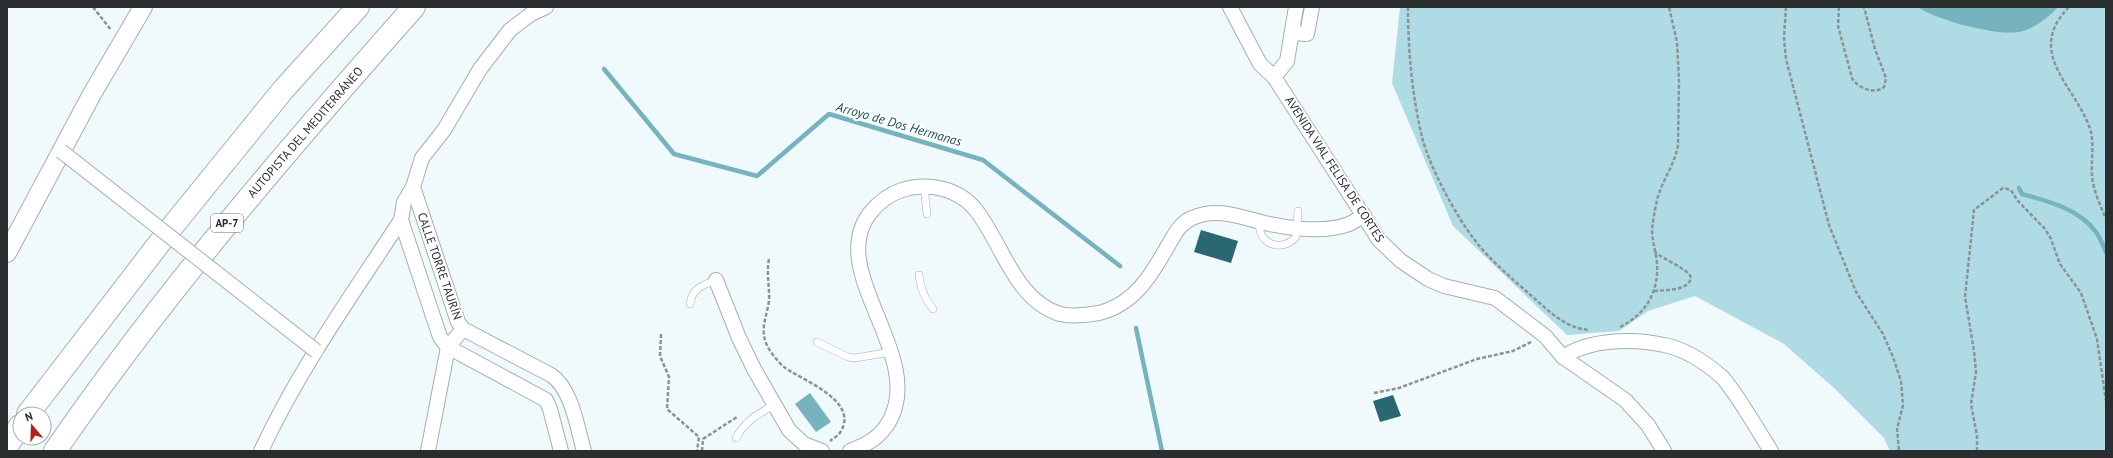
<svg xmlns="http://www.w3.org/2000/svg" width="2113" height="458" viewBox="0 0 2113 458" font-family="'PT Sans',sans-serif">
<rect width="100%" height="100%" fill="#f0f9fb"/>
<!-- green -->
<path fill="#afdce4" d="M1400 7H2106V451H1890L1884 438 1834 388 1784 344 1695 296 1648 311 1619 331 1567 335 1453 226 1392 83Z"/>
<!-- water -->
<g fill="#76b3be">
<path d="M1918 7H2058C2049 17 2036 27 2023 31 2001 38 1936 20 1918 7Z"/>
<path d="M810 393 831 422 816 432 795 404Z"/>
</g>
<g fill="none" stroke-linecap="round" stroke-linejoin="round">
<!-- stream -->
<g stroke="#76b3be" stroke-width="4.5">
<path d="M604 69 674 154 757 176 829 114 983 160 1120 266"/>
<path d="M2019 188 2022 194C2048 201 2079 209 2096 232 2100 238 2103 245 2106 252"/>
<path d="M1136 328 1162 451"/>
</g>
</g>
<!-- building -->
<g fill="#296772">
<path d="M1201 230 1238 241 1231 263 1194 252Z"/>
<path d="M1393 395 1401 416 1380 422 1373 401Z"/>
</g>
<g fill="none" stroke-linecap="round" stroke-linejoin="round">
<!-- service casing -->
<g stroke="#a6aeb0" stroke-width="8">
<g id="service">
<path d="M924 186 927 214"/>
<path d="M1260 222C1256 244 1282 253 1296 237L1298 211"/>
<path d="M919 275C921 289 924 298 933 309"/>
<path d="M690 304C692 288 703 285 716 280"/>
<path d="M817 342 848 357 855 358 891 352"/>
<path d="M736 438C745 421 758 414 774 405"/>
</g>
</g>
<!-- minor casing -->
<g stroke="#a6aeb0" stroke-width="16">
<g id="minor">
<path d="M1230 7 1260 64 1274 77 1379 240 1401 261 1428 279 1444 286 1495 298 1545 336 1563 357 1625 400 1648 425 1664 451"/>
<path d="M1292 33 1307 34 1312 7"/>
<path d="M1274 77 1287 61 1296 7"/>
<path d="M413 187 458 322 463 329 551 375C572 389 577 427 584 451"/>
<path d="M401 220 440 337 448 347 546 400 550 409 561 451"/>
<path d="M716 280 739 338 754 369 789 430 804 444 822 451"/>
<path d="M1563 357C1590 339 1633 338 1664 345 1685 349 1706 363 1722 377 1727 382 1731 389 1735 394 1748 413 1759 432 1771 451"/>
<path d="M261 451C299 369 352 295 401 220L404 202 413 187 422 158 444 130 480 69 510 30 531 14 546 7"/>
<path d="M428 451 448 347 463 329"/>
<path d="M850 451C868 444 881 437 890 420 925 354 825 271 870 213 878 203 890 194 902 190 927 182 958 188 975 209 1001 240 1014 300 1060 314 1072 317 1087 315 1099 313 1135 304 1152 274 1169 244 1175 234 1180 223 1192 218 1214 208 1235 215 1257 221 1283 228 1323 234 1349 224 1354 222 1359 218 1364 215"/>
</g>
</g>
<!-- tertiary casing -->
<g stroke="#a6aeb0" stroke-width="20">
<path id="tertiary" d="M7 253 92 94 143 7"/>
</g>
<!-- motorway casing -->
<g stroke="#a6aeb0" stroke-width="24">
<g id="motorway">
<path d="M28 414 171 228 283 90 358 7"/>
<path d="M7 446 20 426"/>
<path d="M55 451C163 294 288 149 414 7"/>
</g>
</g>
<!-- path -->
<g stroke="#8d9394" stroke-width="2.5" stroke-dasharray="4 2" stroke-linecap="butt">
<path d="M93 7 111 30"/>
<path d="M1408 7C1408 50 1412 95 1422 137 1429 166 1456 216 1474 239 1489 259 1508 275 1526 291 1545 307 1563 328 1589 330"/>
<path d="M1786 7 1784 38 1786 59 1829 225 1856 292 1883 334 1893 357 1901 381 1903 405 1897 429 1899 451"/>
<path d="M1839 7 1838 26 1852 78C1857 88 1875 95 1884 87L1886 78 1875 49 1864 7"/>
<path d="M2069 7C2023 54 2078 87 2091 132 2094 146 2091 162 2092 175 2093 190 2100 205 2106 219"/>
<path d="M769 259C766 275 770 287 769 301 767 316 760 328 766 343 769 351 778 362 784 367 801 380 859 400 841 431 839 435 834 438 830 441"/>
<path d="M1654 291C1665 290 1688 291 1691 278 1690 270 1663 259 1655 252"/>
<path d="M1620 327C1646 314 1659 292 1657 263 1656 252 1652 241 1652 229 1653 222 1654 213 1656 205 1659 184 1675 166 1678 145L1679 80 1677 42 1669 7"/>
<path d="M661 334 660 356 669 377 667 409 699 437 697 451"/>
<path d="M1374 393 1399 388 1477 359 1513 351 1531 342"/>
<path d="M702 451 703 439 737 417"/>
<path d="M1977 451V436L1971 404 1976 372 1974 351 1965 297 1974 210 2003 188 2011 190 2017 200 2045 229 2051 239 2060 264 2081 293 2097 339 2106 401"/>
</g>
<!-- service -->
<use href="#service" stroke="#fff" stroke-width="7"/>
<!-- minor -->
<use href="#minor" stroke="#fff" stroke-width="14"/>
<!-- tertiary -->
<use href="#tertiary" stroke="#fff" stroke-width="18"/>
<!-- motorway -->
<use href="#motorway" stroke="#fff" stroke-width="22"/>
<!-- minor-bridge casing -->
<g stroke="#a6aeb0" stroke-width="16" stroke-linecap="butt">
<path id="minor-bridge" d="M61 151 316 351"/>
</g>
<!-- minor-bridge -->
<use href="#minor-bridge" stroke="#fff" stroke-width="14"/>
</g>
<g text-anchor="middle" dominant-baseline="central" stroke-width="4" stroke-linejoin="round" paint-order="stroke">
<!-- shield labels -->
<rect fill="#fff" stroke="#6b6d6d" stroke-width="1" x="211" y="214" width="32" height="18" rx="3"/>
<g font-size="11" font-weight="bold" fill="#2b2e2f">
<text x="227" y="223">AP-7</text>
</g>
<!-- street labels -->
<g font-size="12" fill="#2b2e2f" stroke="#fff">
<text transform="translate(305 132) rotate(-49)">AUTOPISTA DEL MEDITERRÁNEO</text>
<text transform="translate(1335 169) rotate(57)">AVENIDA VIAL FELISA DE CORTES</text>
<text transform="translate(440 266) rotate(71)">CALLE TORRE TAURÍN</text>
</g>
<!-- water labels -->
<g font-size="13" font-style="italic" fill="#144b53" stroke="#fff">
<text transform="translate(899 124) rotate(16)">Arroyo de Dos Hermanas</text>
</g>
</g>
<!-- border -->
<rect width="2113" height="458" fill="none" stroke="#2b2e2f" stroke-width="16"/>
<!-- north arrow -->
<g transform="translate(32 426) rotate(341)"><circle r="19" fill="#ffffff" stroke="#aaabac"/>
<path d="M0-3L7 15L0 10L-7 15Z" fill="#b02114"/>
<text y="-6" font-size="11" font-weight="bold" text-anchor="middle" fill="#2b2e2f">N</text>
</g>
</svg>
